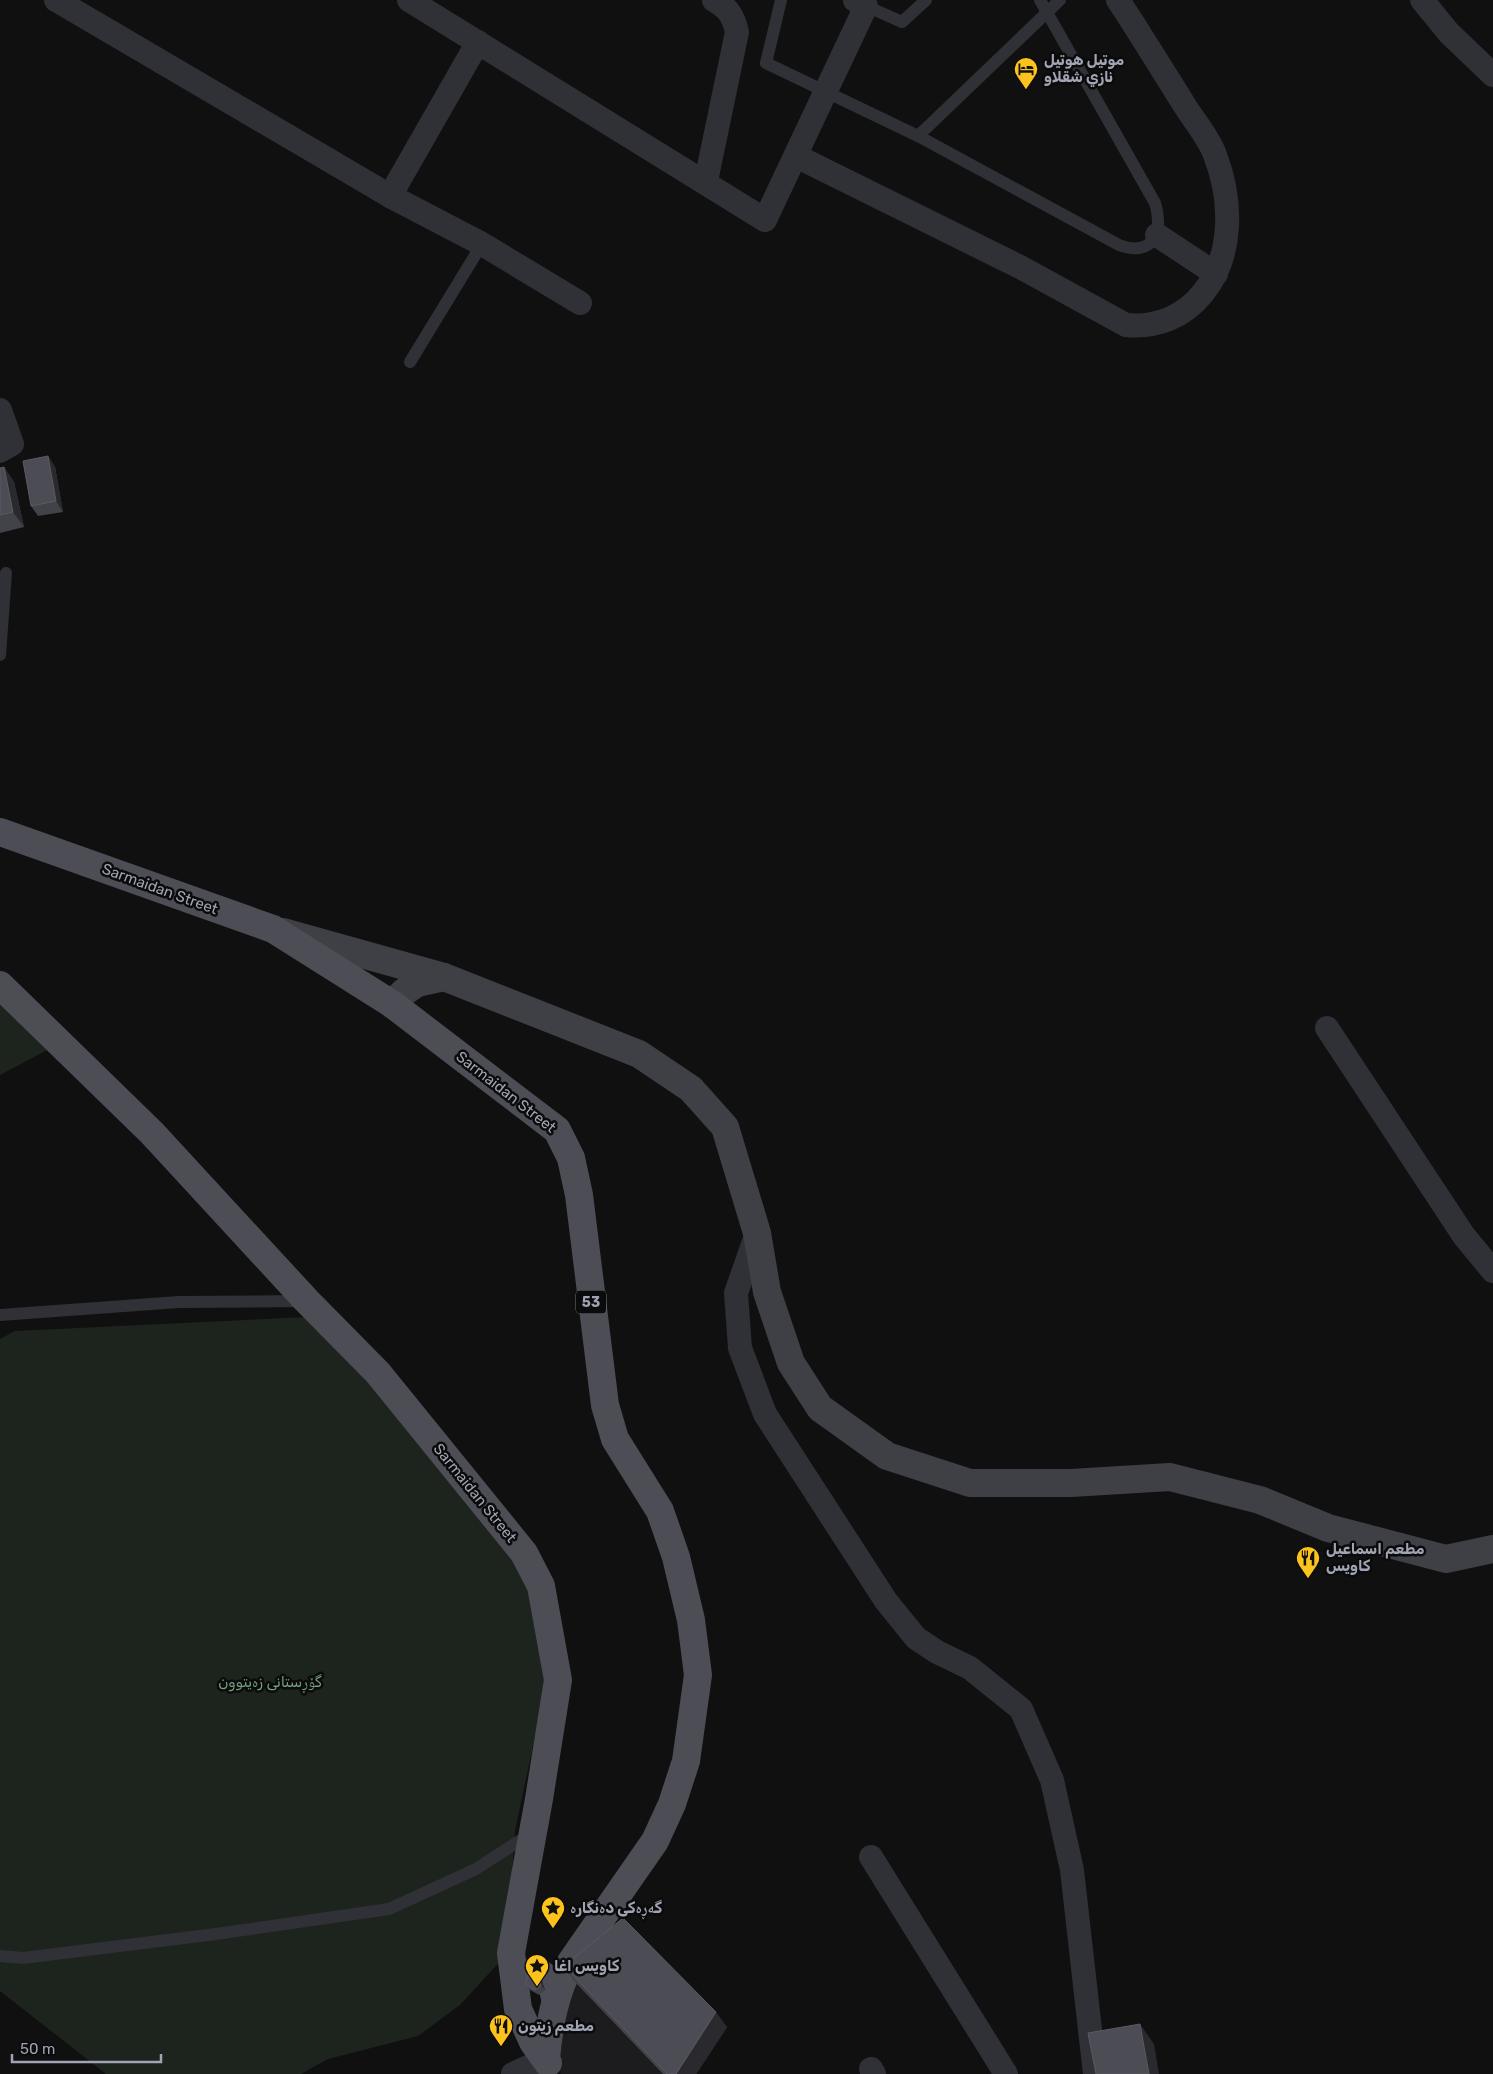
<svg xmlns="http://www.w3.org/2000/svg" width="1493" height="2074" viewBox="0 0 1493 2074" font-family="Rubik,'Noto Naskh Arabic',sans-serif">
<rect width="100%" height="100%" fill="#101011"/>
<!-- built -->
<path fill="#1c1c1e" d="M634 1933 727 2027 696 2074H561L555 2061 564 1989Z"/>
<!-- green -->
<g fill="#1c241d">
<path d="M0 992 51 1048 0 1075Z"/>
<path d="M307 1317 431 1444 538 1589 549 1670 515 1831 506 1955 460 2005 418 2036 328 2059 301 2074H106L0 1991V1339L15 1331Z"/>
</g>
<g fill="none" stroke-linecap="round" stroke-linejoin="round">
<!-- lane -->
<g stroke="#303136" stroke-width="12">
<path d="M781 0 766 63 918 136 1119 245C1153 258 1164 231 1155 203L1040 0"/>
<path d="M866 6 902 22 926 0"/>
<path d="M918 136 1060 0"/>
<path d="M410 362 482 244"/>
<path d="M0 655 6 573"/>
<path d="M0 1315 179 1302 304 1301"/>
<path d="M0 1956 23 1958 216 1934 389 1909 476 1869 530 1834"/>
</g>
<!-- street -->
<g stroke="#303136" stroke-width="24">
<path d="M56 0 390 196"/>
<path d="M409 0 765 220 866 6 855 0"/>
<path d="M1422 0 1449 33 1493 75"/>
<path d="M478 42 390 196 482 244 580 303"/>
<path d="M796 156 1022 268 1126 325C1156 328 1184 317 1203 293 1234 255 1232 199 1215 155 1209 138 1195 122 1185 106 1163 71 1141 35 1118 0"/>
<path d="M706 181 737 32C733 15 728 8 714 0"/>
<path d="M1157 235 1216 274"/>
<path d="M0 410 12 444 0 451"/>
<path d="M1327 1028 1464 1236 1493 1271"/>
<path d="M757 1233 736 1293 740 1348 765 1414 886 1601 916 1638 937 1652 970 1668 1021 1709 1052 1780 1072 1870 1095 2074"/>
<path d="M871 1857 1006 2074"/>
<path d="M871 2069 874 2074"/>
<path d="M513 2074 546 2059"/>
</g>
<!-- secondary -->
<g stroke="#3e4046" stroke-width="28">
<path d="M283 932 444 977 639 1054 691 1089 725 1127 757 1233 767 1292 791 1363 820 1408 887 1456 970 1483H1071L1170 1477 1260 1500 1328 1528 1446 1559 1493 1549"/>
<path d="M392 1004 404 992 417 983 444 977"/>
</g>
<!-- primary -->
<g stroke="#4c4d55" stroke-width="28">
<path d="M0 832 273 929 392 1004 557 1130 571 1158 579 1195 605 1405 615 1439 660 1511 676 1557 691 1620 698 1675 686 1761 672 1804 655 1841 571 1962C555 1994 549 2024 546 2059"/>
<path d="M0 985 152 1133 306 1300 378 1373 524 1553 541 1586 558 1680 539 1799 511 1953 518 2009 533 2042 548 2063"/>
<path d="M515 1982 525 1974 536 1971C549 1977 552 1984 555 1998"/>
</g>
</g>
<!-- wall -->
<g fill="#424249">
<path d="M48 456 55 467 63 512 38 516 31 506Z"/>
<path d="M4 467 14 482 24 527 0 533V468Z"/>
<path d="M564 1966 727 2027 696 2074H663L574 1981Z"/>
<path d="M542 1981 545 1990 539 1995 530 1990 526 1985Z"/>
</g>
<!-- shaded-wall -->
<g fill="#2a2a2e">
<path d="M48 456 55 467 63 512 56 501Z"/>
<path d="M4 467 14 482 24 527 13 512Z"/>
<path d="M539 1976 542 1981 545 1990 541 1985Z"/>
<path d="M716 2012 727 2027 696 2074H676Z"/>
<path d="M1140 2024 1154 2044 1159 2074H1149Z"/>
</g>
<!-- building -->
<g fill="#4c4d54" stroke="#595a63">
<path d="M48 456 56 501 31 506 23 461Z"/>
<path d="M4 467 13 512 0 515V468Z"/>
<path d="M623 1918 716 2012 676 2074H667L564 1966Z"/>
<path d="M531 1974 539 1976 541 1985 535 1990 526 1985 527 1977Z"/>
<path d="M1140 2024 1149 2074H1096L1088 2033Z"/>
</g>
<!-- icons -->
<defs>
<g id="hotel-pin" transform="scale(1.25)"><path d="M0 17L-7.5 6A9.5 9.5 0 1 1 7.5 6Z" fill="#fcc31d" stroke="#0b0b0c"/><path d="M-6-4.5h1.5V1H6V5H4.5V3h-9V5H-6ZM-4 0a1.8 1.8 0 1 1 3.6 0ZM.5 0V-2.5h3Q6-2.5 6 0Z" fill="#111"/></g>
<g id="restaurant-pin" transform="scale(1.25)"><path d="M0 17L-7.5 6A9.5 9.5 0 1 1 7.5 6Z" fill="#fcc31d" stroke="#0b0b0c"/><path d="M-5-6h1v4h1v-4h1v4h1v-4h1v5L-1.5 .5V6h-2V.5L-5-1ZM5-6V6H3V1.5H1.5Q1.5-4 5-6Z" fill="#111"/></g>
<g id="sight-pin" transform="scale(1.25)"><path d="M0 17L-7.5 6A9.5 9.5 0 1 1 7.5 6Z" fill="#fcc31d" stroke="#0b0b0c"/><path d="M0-6L1.8-2.2L6-1.7L2.9 1.2L3.7 5.4L0 3.3L-3.7 5.4L-2.9 1.2L-6-1.7L-1.8-2.2Z" fill="#111"/></g>
</defs>
<g fill-rule="evenodd">
<use href="#hotel-pin" x="1026" y="69"/>
<use href="#restaurant-pin" x="1308" y="1558"/>
<use href="#sight-pin" x="553" y="1908"/>
<use href="#sight-pin" x="537" y="1966"/>
<use href="#restaurant-pin" x="501" y="2026"/>
</g>
<g text-anchor="middle" dominant-baseline="central" stroke-width="5" stroke-linejoin="round" paint-order="stroke">
<!-- shield labels -->
<rect fill="#0b0b0c" stroke="#737681" stroke-width="1" x="576" y="1290.5" width="30" height="23" rx="4"/>
<g font-size="14" font-weight="bold" fill="#a0a4b3">
<text x="591" y="1302">53</text>
</g>
<!-- poi labels -->
<g font-size="15" font-weight="bold" fill="#a0a4b3" stroke="#0b0b0c" text-anchor="start">
<text x="1044" y="60">موتيل هوتيل<tspan x="1044" dy="17">نازي شقلاو</tspan></text>
<text x="1326" y="1549">مطعم اسماعیل<tspan x="1326" dy="17">کاویس</tspan></text>
<text x="570" y="1908">گەڕەکی دەنگارە</text>
<text x="554" y="1966">كاويس اغا</text>
<text x="518" y="2026">مطعم زيتون</text>
</g>
<!-- street labels -->
<g font-size="15" fill="#a0a4b3" stroke="#0b0b0c">
<text transform="translate(160 889) rotate(20)">Sarmaidan Street</text>
<text transform="translate(506 1092) rotate(38)">Sarmaidan Street</text>
<text transform="translate(475 1493) rotate(51)">Sarmaidan Street</text>
</g>
<!-- park labels -->
<g font-size="15" fill="#759f7b" stroke="#0b0b0c">
<text x="270" y="1682">گۆڕستانی زەیتوون</text>
</g>
</g>
<!-- scale -->
<path d="M12 2054v8h149v-8" fill="none" stroke="#a0a4b3" stroke-width="2.5"/>
<text x="20" y="2054" font-size="15" fill="#a0a4b3" stroke="#0b0b0c" stroke-width="4" paint-order="stroke">50 m</text>
</svg>
